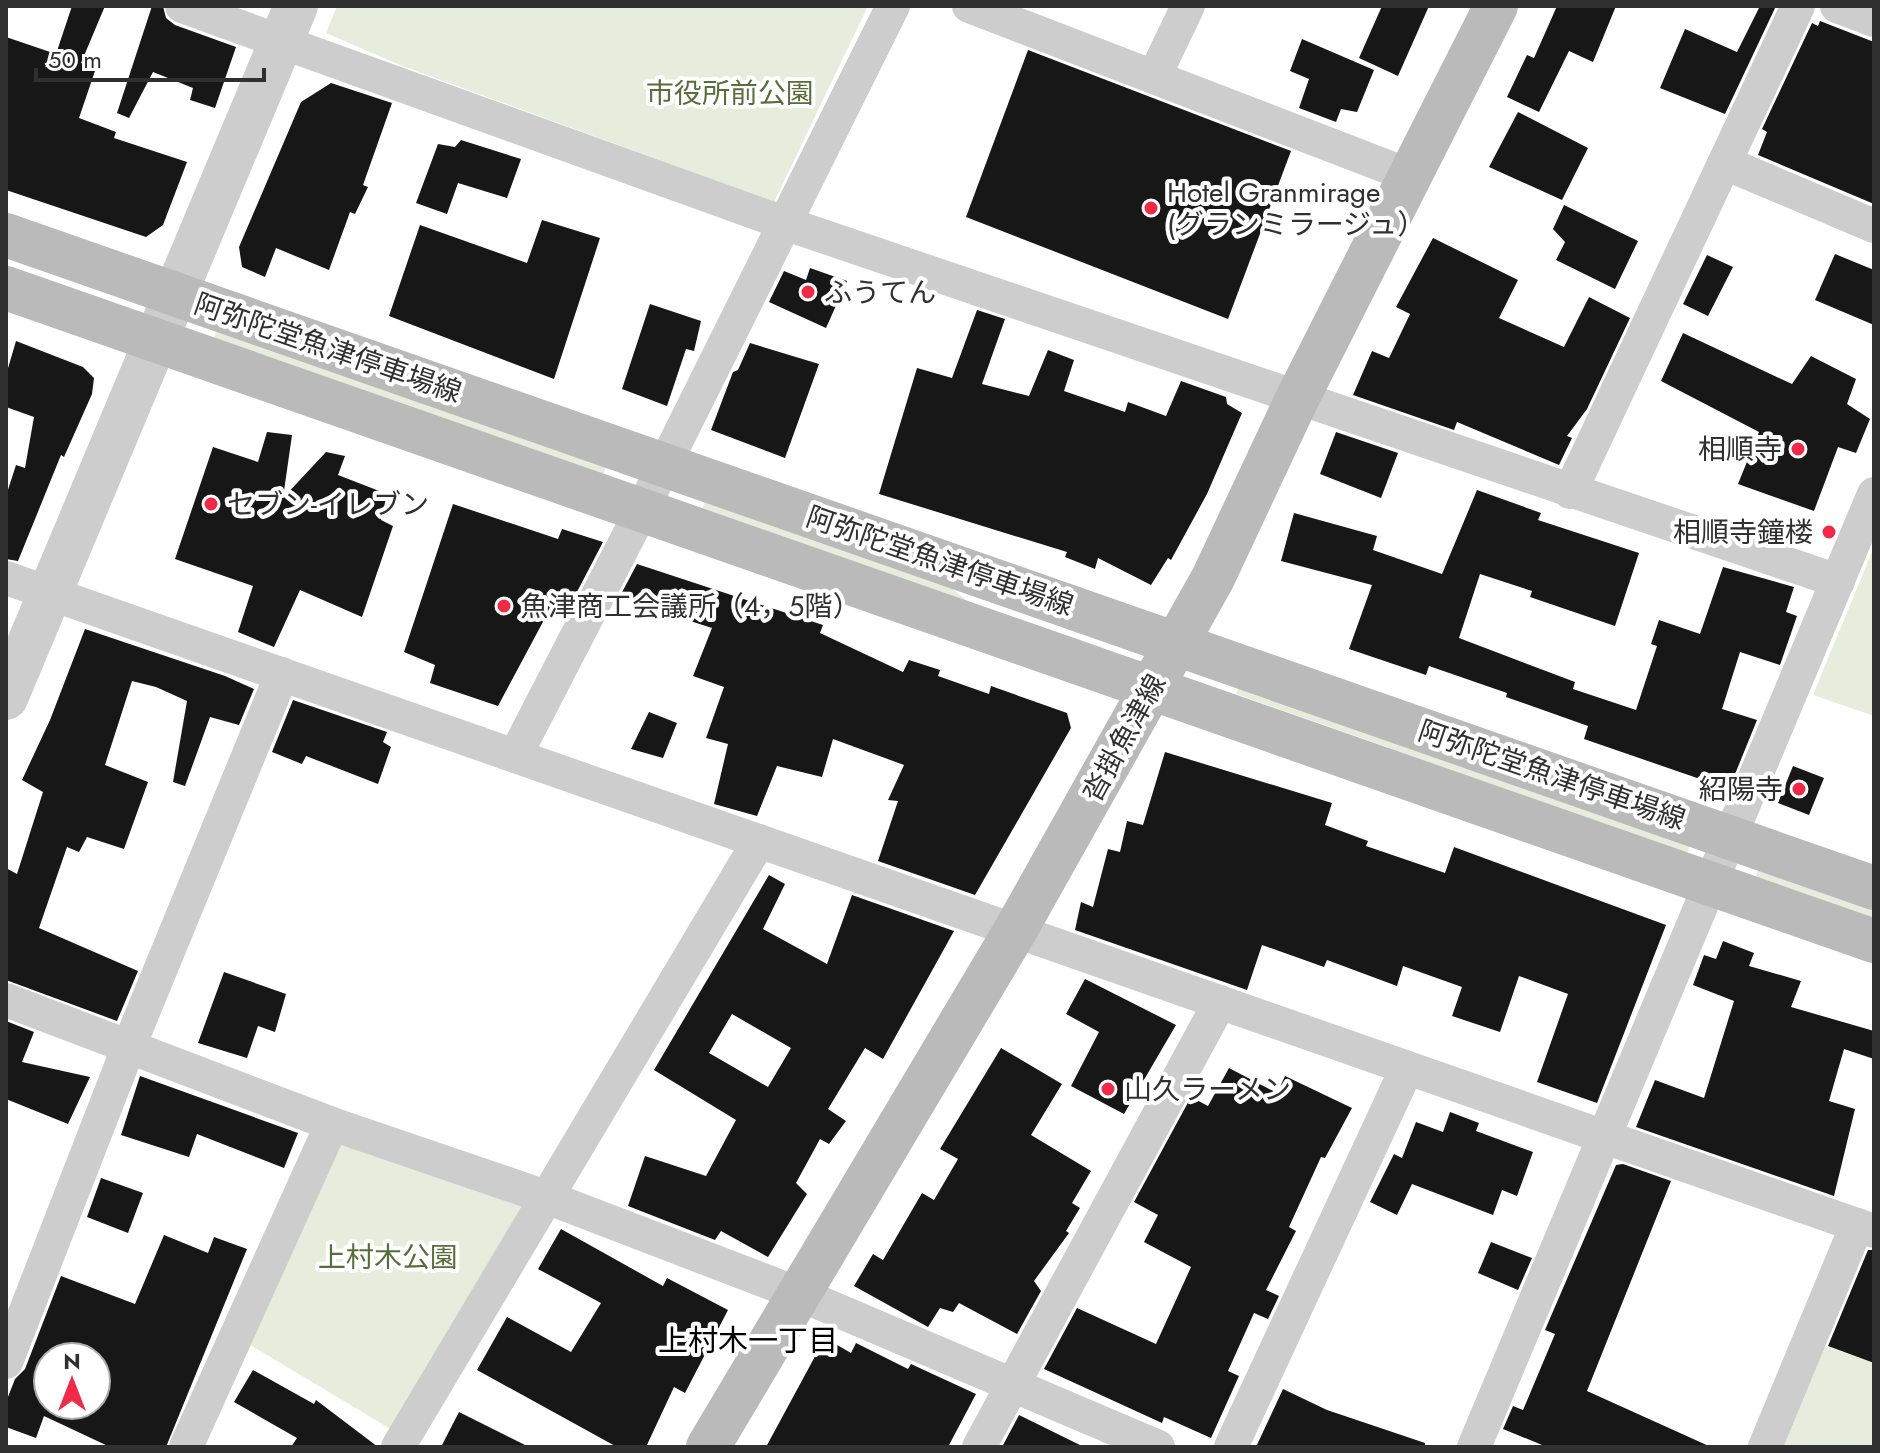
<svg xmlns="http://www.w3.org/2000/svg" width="1880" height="1453" viewBox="0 0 1880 1453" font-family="Jost,'Noto Sans JP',sans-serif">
<rect width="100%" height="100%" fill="#fff"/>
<!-- green -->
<g fill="#e7eddd">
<path d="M337 6H868L774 202 400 65 326 33Z"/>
<path d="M218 327 606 466 600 483 214 338Z"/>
<path d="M706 498 941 579 967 601 1104 648 1102 658 700 515Z"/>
<path d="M1874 547V716L1813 695Z"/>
<path d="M1240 683 1690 842 1686 860 1430 773 1387 747 1236 694Z"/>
<path d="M1759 867 1874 908V927L1753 884Z"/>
<path d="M332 1124 546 1197 404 1437 237 1337Z"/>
<path d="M1822 1345 1874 1363V1447H1780Z"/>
</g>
<!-- building -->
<g fill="#171717" fill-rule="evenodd">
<path d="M72 6H105L81 63 96 68 79 118 116 132 114 138 187 162 163 225 146 237 6 190V37L56 54Z"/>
<path d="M152 6H163L166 18 175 25 236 47 215 108 190 100 193 88 153 72 129 118 117 113Z"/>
<path d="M1382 6H1429L1398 76 1359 58Z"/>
<path d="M1557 6H1616L1593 62 1569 51 1539 112 1507 97 1527 55 1534 58Z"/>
<path d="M1760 6H1776L1725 114 1660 88 1685 29 1737 52Z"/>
<path d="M1820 21 1874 42V204L1758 155 1767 132 1762 129 1812 23 1818 26Z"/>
<path d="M1302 39 1374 70 1357 112 1341 109 1336 122 1299 108 1309 79 1290 71Z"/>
<path d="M1028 50 1291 151 1228 319 966 217Z"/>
<path d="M331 83 392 103 363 185 368 187 355 214 350 212 329 270 276 248 265 277 242 267 239 247 301 102Z"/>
<path d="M1518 112 1588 148 1562 200 1489 167Z"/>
<path d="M461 140 521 159 507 198 458 183 447 214 416 203 438 144 455 147Z"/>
<path d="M1564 205 1638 241 1615 289 1556 260 1565 242 1553 229Z"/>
<path d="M542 220 600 238 554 379 389 316 420 225 527 263Z"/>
<path d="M1433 238 1518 280 1499 318 1564 347 1589 297 1630 318 1587 409 1567 436 1572 438 1559 465 1457 422 1454 430 1353 395 1372 351 1389 358 1410 314 1396 307Z"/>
<path d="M1835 254 1874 270V325L1815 300Z"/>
<path d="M1707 255 1733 267 1708 316 1683 304Z"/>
<path d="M810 268 847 281 826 328 769 302 784 271 806 280Z"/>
<path d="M650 304 701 321 694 351 686 349 667 406 622 389Z"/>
<path d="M977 310 1005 319 982 384 1029 396 1048 350 1074 360 1064 391 1125 412 1128 402 1166 416 1181 381 1226 397 1227 404 1242 413 1207 494 1171 560 1168 558 1151 585 1098 558 1095 569 1065 557 1067 552 879 494 917 368 952 378Z"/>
<path d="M1683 333 1792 384 1811 356 1856 379 1847 404 1870 419 1856 453 1838 447 1814 511 1738 484 1759 432 1661 381Z"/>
<path d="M16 341 83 367 94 378 92 394 64 457 61 455 18 561 6 559V496L16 465 25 468 34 417 6 407V375Z"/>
<path d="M750 343 819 364 785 458 711 430 733 372 738 370Z"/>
<path d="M267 432 292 435 283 498 326 452 345 456 338 475 387 494 381 520 393 526 362 617 300 590 274 647 238 632 253 586 175 559 213 447 258 462Z"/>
<path d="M1336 432 1398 453 1381 498 1320 474Z"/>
<path d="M1477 490 1541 513 1538 520 1639 553 1615 626 1530 597 1532 591 1480 574 1459 638 1575 682 1573 689 1636 710 1657 646 1651 644 1659 620 1700 634 1723 567 1794 587 1786 612 1797 616 1780 665 1740 652 1722 709 1757 720 1729 789 1584 739 1588 726 1506 697 1507 693 1429 666 1426 675 1349 649 1372 585 1281 561 1294 513 1377 536 1373 550 1442 574Z"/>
<path d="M453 504 558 539 562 529 603 542 567 611 552 605 498 706 430 683 435 665 404 652Z"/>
<path d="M637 564 823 625 820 633 903 672 909 660 940 670 938 676 989 694 991 686 1067 713 1071 728 975 895 878 861 898 801 888 800 904 765 833 739 822 777 777 766 757 816 714 804 728 744 706 738 724 687 693 676 712 628 619 598Z"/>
<path d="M85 629 225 676 254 689 239 725 210 717 185 786 173 782 187 701 156 687 132 681 105 765 148 782 124 849 87 837 79 852 67 847 39 928 138 971 117 1021 6 980V868L17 874 43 792 22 780 50 720Z"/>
<path d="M293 700 387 732 383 742 391 747 378 784 306 756 302 764 272 752Z"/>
<path d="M649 712 677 723 663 758 631 749Z"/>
<path d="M1165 752 1332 803 1325 825 1368 841 1366 846 1445 873 1454 847 1666 925 1597 1103 1537 1082 1568 994 1519 976 1500 1032 1452 1016 1462 987 1403 966 1397 986 1327 960 1324 967 1262 945 1247 990 1075 930 1081 902 1093 907 1108 849 1120 852 1127 821 1143 825Z"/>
<path d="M1793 766 1824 778 1809 815 1778 803Z"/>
<path d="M769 875 785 884 763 929 827 964 852 895 954 931 883 1059 865 1048 828 1109 846 1121 829 1144 820 1139 796 1183 807 1194 768 1257 721 1231 715 1240 628 1206 645 1156 706 1176 736 1120 654 1070ZM732 1014 791 1048 768 1087 709 1053Z"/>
<path d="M1723 941 1754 953 1749 966 1801 981 1791 1007 1874 1031V1059L1844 1049 1829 1101 1855 1109 1834 1196 1636 1127 1655 1080 1704 1098 1734 1001 1693 985 1704 955 1716 959Z"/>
<path d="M224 972 286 994 275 1032 258 1026 247 1058 198 1043Z"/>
<path d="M1085 979 1176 1025 1124 1114 1071 1086 1099 1032 1066 1014Z"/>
<path d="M6 1021 34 1032 22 1062 90 1077 68 1124 6 1099Z"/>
<path d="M1001 1048 1062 1084 1031 1135 1091 1171 1072 1203 1080 1208 1066 1231 1069 1233 1034 1281 1041 1291 1017 1334 959 1303 953 1312 940 1308 928 1327 854 1286 873 1254 883 1260 922 1193 934 1200 958 1159 940 1149Z"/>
<path d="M1229 1068 1277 1093 1285 1076 1352 1108 1325 1158 1321 1157 1289 1227 1296 1231 1266 1290 1279 1296 1268 1319 1254 1313 1228 1371 1239 1376 1211 1438 1164 1417 1162 1423 1044 1369 1077 1308 1156 1344 1191 1267 1144 1242 1158 1215 1134 1202 1191 1097 1208 1106Z"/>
<path d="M140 1076 298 1133 284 1168 197 1134 189 1157 121 1135Z"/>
<path d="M1450 1112 1479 1123 1476 1131 1533 1152 1517 1196 1502 1190 1493 1215 1412 1184 1397 1215 1370 1202 1394 1154 1402 1158 1416 1122 1443 1132Z"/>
<path d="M1623 1164 1671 1181 1587 1391 1711 1447H1547L1503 1429 1513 1406 1523 1410 1555 1334 1545 1330 1616 1165Z"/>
<path d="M101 1178 143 1193 128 1233 87 1217Z"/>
<path d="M561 1229 663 1286 667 1278 728 1310 685 1393 674 1387 646 1447H617L477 1370 507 1317 571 1352 601 1303 538 1269Z"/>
<path d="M164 1235 208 1253 214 1237 247 1249 166 1447H110L44 1416 36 1438 6 1427V1402L15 1379 25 1369 61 1276 135 1304ZM47 1357H96V1405H48Z"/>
<path d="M1491 1242 1532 1258 1518 1290 1478 1273Z"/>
<path d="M1868 1250H1874V1363L1828 1346Z"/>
<path d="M825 1338 851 1353 856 1343 908 1369 911 1364 976 1394 948 1447H766Z"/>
<path d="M253 1370 314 1404 316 1400 378 1447H291L297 1438 234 1402Z"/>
<path d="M1283 1389 1327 1410 1425 1443V1447H1256Z"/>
<path d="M459 1412 529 1447H441Z"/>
<path d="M1019 1415 1084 1447H1002Z"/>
</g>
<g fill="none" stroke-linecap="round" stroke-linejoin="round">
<!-- minor -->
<g stroke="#cdcdcd" stroke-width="34">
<path d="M182 6 784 223 1838 581"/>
<path d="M969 6 1411 176"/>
<path d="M1837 6 1874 20"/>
<path d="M1154 77 1188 6"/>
<path d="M1725 163 1874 226"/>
<path d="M1570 492 1798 6"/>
<path d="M6 578 1874 1231"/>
<path d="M515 756 642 510 893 6"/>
<path d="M6 1000 332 1124 546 1197 799 1294 1158 1447"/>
<path d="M6 1362 129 1046 282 674"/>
<path d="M186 1447 332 1124"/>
<path d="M398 1447 759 841"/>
<path d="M979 1447 1220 1002"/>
<path d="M1231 1447 1407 1068"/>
<path d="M1474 1447 1874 494"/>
<path d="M1765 1447 1857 1225"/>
</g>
<!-- tertiary -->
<path stroke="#cdcdcd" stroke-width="44" d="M6 698 296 6"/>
<!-- secondary -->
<g stroke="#bababa" stroke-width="44">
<path d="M6 235 1874 888"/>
<path d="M6 288 1874 941"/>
<path d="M708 1447 1015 931 1213 578 1297 399 1496 6"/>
</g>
</g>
<!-- markers -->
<g fill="#ef2946" stroke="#fff" stroke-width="3">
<circle cx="1151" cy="208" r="8"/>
<circle cx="808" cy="292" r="8"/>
<circle cx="1798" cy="449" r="8"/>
<circle cx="211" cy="504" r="8"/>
<circle cx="1829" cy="532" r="8"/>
<circle cx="504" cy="606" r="8"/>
<circle cx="1799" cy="789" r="8"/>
<circle cx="1108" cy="1089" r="8"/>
</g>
<g text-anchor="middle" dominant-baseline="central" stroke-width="8" stroke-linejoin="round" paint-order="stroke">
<!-- park labels -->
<g font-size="28" fill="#566e3a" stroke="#fff">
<text x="730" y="93">市役所前公園</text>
<text x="388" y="1257">上村木公園</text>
</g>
<!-- poi labels -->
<g font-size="28" fill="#303030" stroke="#fff" text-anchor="start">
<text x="1167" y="192">Hotel Granmirage<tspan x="1167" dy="32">(グランミラージュ）</tspan></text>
<text x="824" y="292">ふうてん</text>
<text x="1782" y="449" text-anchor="end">相順寺</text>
<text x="227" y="504">セブン-イレブン</text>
<text x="1813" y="532" text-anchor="end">相順寺鐘楼</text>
<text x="520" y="606">魚津商工会議所（４，５階）</text>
<text x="1783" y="789" text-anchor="end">紹陽寺</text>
<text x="1124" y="1089">山久ラーメン</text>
</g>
<!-- street labels -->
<g font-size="28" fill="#303030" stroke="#fff">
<text transform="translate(328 348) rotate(19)">阿弥陀堂魚津停車場線</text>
<text transform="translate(940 561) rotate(19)">阿弥陀堂魚津停車場線</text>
<text transform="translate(1124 738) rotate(-61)">沓掛魚津線</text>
<text transform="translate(1552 775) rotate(19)">阿弥陀堂魚津停車場線</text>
</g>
<!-- neighbourhood labels -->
<g font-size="30" fill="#000" stroke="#fff">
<text x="748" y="1340">上村木一丁目</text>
</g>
</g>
<!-- border -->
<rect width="1880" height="1453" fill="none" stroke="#303030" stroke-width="16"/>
<!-- north arrow -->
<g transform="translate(72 1381)"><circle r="38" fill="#ffffff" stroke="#acacac" stroke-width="2"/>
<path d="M0-6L14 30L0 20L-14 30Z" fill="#ef2946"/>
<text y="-12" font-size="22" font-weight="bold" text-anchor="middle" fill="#303030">N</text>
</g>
<!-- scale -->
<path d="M36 68v12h228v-12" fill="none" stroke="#303030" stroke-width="4"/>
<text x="48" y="68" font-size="24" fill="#303030" stroke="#ffffff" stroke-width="6" paint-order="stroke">50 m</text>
</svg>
